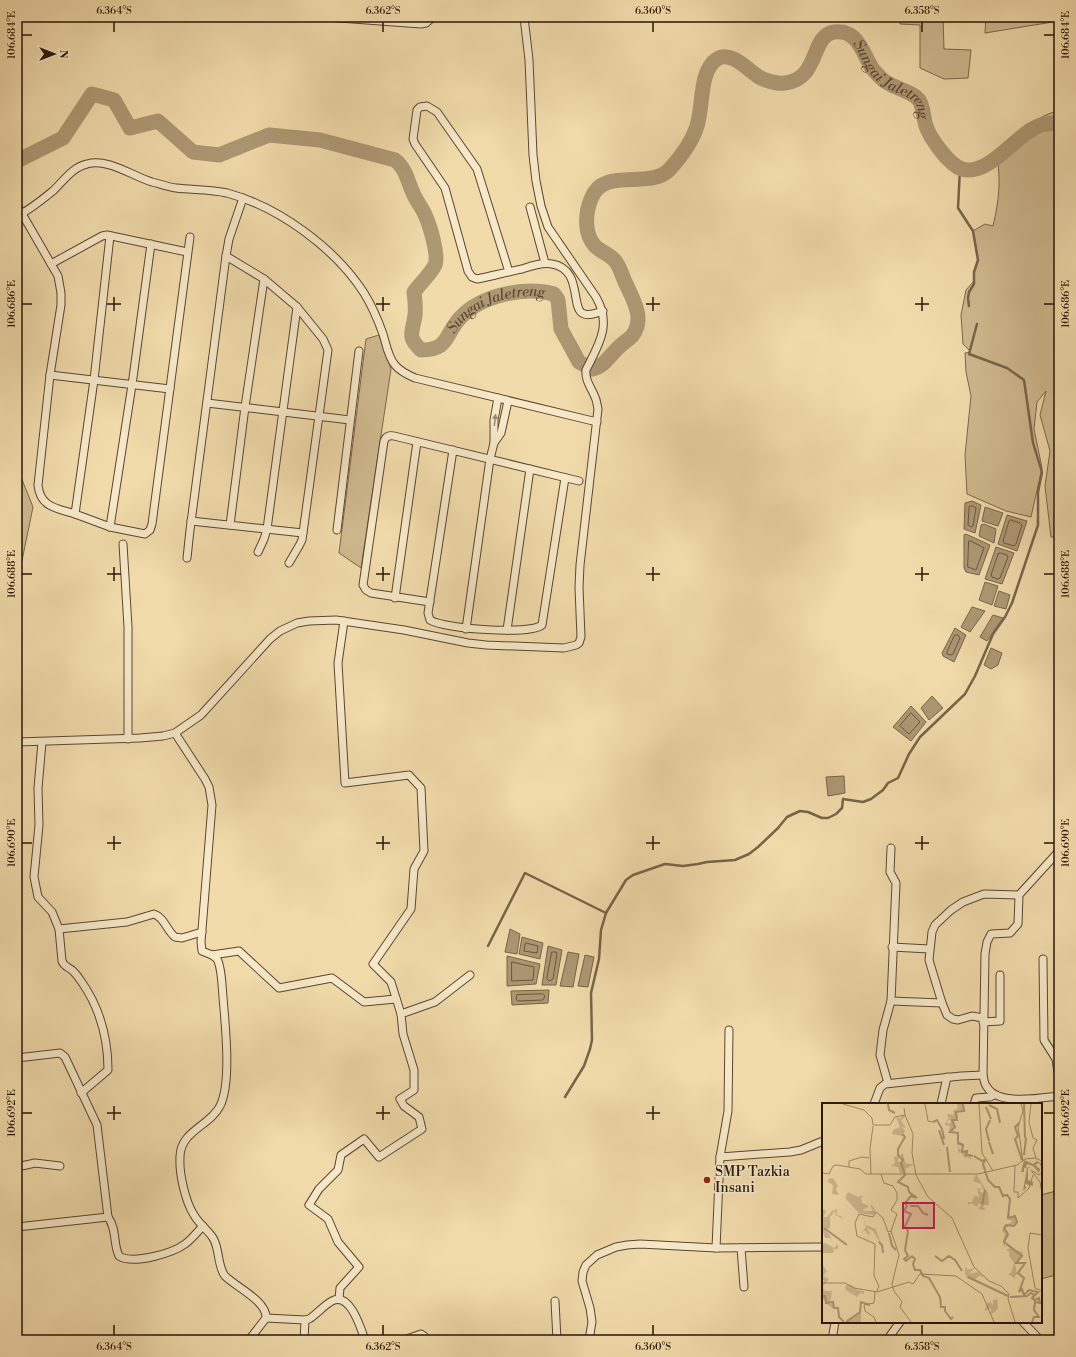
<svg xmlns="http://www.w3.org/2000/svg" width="1076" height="1357" viewBox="0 0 1076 1357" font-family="'Libre Bodoni',serif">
<rect width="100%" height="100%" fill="#f1dbab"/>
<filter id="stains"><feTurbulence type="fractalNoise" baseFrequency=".005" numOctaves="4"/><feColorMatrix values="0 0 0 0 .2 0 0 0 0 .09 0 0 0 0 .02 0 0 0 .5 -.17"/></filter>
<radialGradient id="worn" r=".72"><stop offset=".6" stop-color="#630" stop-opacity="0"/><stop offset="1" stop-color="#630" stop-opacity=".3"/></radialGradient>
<!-- green -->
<g fill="#cfb98f" stroke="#7c674c">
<path d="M899 17H943L944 49 971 50 968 78 944 79 920 68V25L900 24Z"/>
<path d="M986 17H1059V21L985 33Z"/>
<path d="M1059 111V537H1051L1045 486 1050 451 1040 415 1046 391 1037 402 1034 429 1042 468 1031 517 1006 511 967 494 965 455 971 396 966 372 965 353 971 352 963 344 961 315 966 290 974 281V272L978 260 973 231 985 224 993 226C999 200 1001 183 997 156 1013 141 1036 114 1059 111Z"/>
<path d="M379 335 391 369 361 568 339 553 366 339Z"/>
<path d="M17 467 33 507 17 585Z"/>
<path d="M1059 1190V1274L1041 1279V1195Z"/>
</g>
<!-- water -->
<g fill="#ad9874" stroke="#786449">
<path d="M972 501 981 505 975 533 964 529 965 503Z"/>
<path d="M985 507 1003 513 998 526 982 521Z"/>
<path d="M1007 515 1027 521 1017 551 998 544Z"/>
<path d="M984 524 996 529 994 543 979 536 981 525Z"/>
<path d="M966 534 990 545 979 575 966 572 964 568V535Z"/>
<path d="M996 547 1014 553 1002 584 985 579Z"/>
<path d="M985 582 998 586 992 605 979 600Z"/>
<path d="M999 591 1010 595 1006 609 994 606Z"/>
<path d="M972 607 985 611 970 632 961 627Z"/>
<path d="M993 615 1003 618 987 641 980 637Z"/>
<path d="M955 628 966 635 954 662 943 656 942 653Z"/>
<path d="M991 648 1002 653 998 665 991 669 984 665Z"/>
<path d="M932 696 943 708 929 720 921 708Z"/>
<path d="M911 706 926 722 911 741 893 727Z"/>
<path d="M844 776 845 793 828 796 826 777Z"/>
<path d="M510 929 520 934 517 954 505 952Z"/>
<path d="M522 937 543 943 540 959 519 954Z"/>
<path d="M548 946 562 950 556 985H542Z"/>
<path d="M568 952 579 954 573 987 560 986Z"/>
<path d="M585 955 594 957 588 987 578 986Z"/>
<path d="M507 956 540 964 536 984 507 986Z"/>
<path d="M549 990 548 1003 512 1005 511 991Z"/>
</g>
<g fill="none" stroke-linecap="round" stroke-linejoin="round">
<!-- shore -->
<g stroke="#6b563e" stroke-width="1">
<path d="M970 506H973L976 508 973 526 971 527 968 525 969 508Z"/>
<path d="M1011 520 1020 523 1022 525 1016 544 1014 546 1004 543 1003 541 1009 521Z"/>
<path d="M969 541H971L984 548 976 570 968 567Z"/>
<path d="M1001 553 1007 555 1008 557 1000 578 998 579 992 577 991 575 998 554Z"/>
<path d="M955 635H958L960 638 953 654 951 655 947 654V652Z"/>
<path d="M911 713 920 722 909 734 900 726Z"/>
<path d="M526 943 538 946 537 953 524 951 525 944Z"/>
<path d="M552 952H556L557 954 553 979 549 981 547 979Z"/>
<path d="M512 962 534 967 533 980 512 981Z"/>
<path d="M543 994 545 996 543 1000 518 1001 516 999 517 995Z"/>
</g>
<!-- stream -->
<g stroke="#786449" stroke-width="2.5">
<path d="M960 169 958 208 973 231 978 260 974 272V284L969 292 968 298 969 306"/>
<path d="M488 946 525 873 606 913"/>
<path d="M565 1097 584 1066 590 1049 592 1040 591 993 599 959 601 930 606 913 626 880 633 875 665 864 683 866 698 864 707 862 735 860 749 854 758 847 778 828 787 817 800 811 808 812 822 818H828L836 814 842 808 843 799 863 802 871 799 883 790 888 783 898 778 909 754 920 737 965 694 975 676 993 634 1005 617 1012 603 1038 525V492L1042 472 1033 443 1024 380 1007 368 969 354 977 324"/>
</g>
<!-- river -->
<path stroke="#ad9874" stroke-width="15" id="s1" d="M17 161 63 138 92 94 114 100 130 128 158 121 193 152 219 155 269 135 320 140 395 160C406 168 408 183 414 195 417 202 423 209 426 217 430 226 439 256 435 265 432 272 419 285 414 292 415 300 416 307 415 315 413 332 406 336 421 350 449 350 444 336 460 318 481 295 525 286 554 294L558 300 561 329 579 362 592 369C604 367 610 355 619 347 623 343 628 340 632 336 645 320 634 301 627 286 623 279 621 269 616 262 610 254 601 252 595 246 584 234 585 214 591 199 603 166 648 190 669 170 679 159 691 143 696 129 704 110 698 71 717 59 731 50 748 70 759 77 766 81 777 84 785 83 820 79 810 36 834 32 858 29 862 52 872 68 875 72 878 75 881 78 890 88 911 90 919 100 924 108 923 117 926 126 930 138 949 165 962 169 990 177 1017 132 1041 125 1047 123 1053 124 1059 123"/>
<!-- street casing -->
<g stroke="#5b4631" stroke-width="9">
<g id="street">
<path d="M326 17 421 24 426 23 433 17"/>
<path d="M17 205 58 276 61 293V305L50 375 38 485C40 507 56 508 75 514L94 380 110 236"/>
<path d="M530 207 545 263"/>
<path d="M17 216C30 210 43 199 54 190 64 180 73 167 87 164 108 158 132 176 152 182 160 184 168 187 176 188 193 190 210 189 227 193 279 207 335 248 364 293 372 306 378 320 383 334 386 344 388 357 395 365 400 371 408 375 415 378L597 422"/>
<path d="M226 256 264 279 297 307 323 339 328 350 302 540 299 546 289 563"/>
<path d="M51 264 102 236 107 235 187 252"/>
<path d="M509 272 477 169 437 112 427 106 420 107 417 110 413 139 415 144 445 188 468 271 472 277 477 279C492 276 507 272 522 269 531 266 542 262 552 264 582 269 571 306 582 313 588 317 596 313 603 311"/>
<path d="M50 375 170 389"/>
<path d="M207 403 350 420"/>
<path d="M494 443 501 433 508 401"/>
<path d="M453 450 428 613 430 620C444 629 530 635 542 625L565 478"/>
<path d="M75 514 110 527 145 534 150 530 152 524 190 237"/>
<path d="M191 521 303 533"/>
<path d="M230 525 245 407 264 279"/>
<path d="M110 527 132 385 151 244"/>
<path d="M337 530 359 351"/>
<path d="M123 544 128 627V739"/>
<path d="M258 552 264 539 267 529 297 307"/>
<path d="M187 558 190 530 226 256 229 239 243 198"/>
<path d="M395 598 417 442"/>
<path d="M430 602 371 593 366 590 363 585 384 441C386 436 390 435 394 436L579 481"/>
<path d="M466 629 490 459 494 443V420L498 398"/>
<path d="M507 630 530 469"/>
<path d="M175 733 205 779 209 787 212 805 201 942 202 951 212 955 239 951 279 988 332 978 364 1002 396 999"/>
<path d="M17 742 140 738 163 736 175 733 201 715 270 639 280 631 297 623 309 621 336 620 404 630 468 643 486 645 564 648 576 645 579 643 581 637 579 587 580 565 598 409C597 405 597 401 595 397 591 387 585 381 586 370 599 344 612 325 596 297L548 227 541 206 536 181 533 155 529 60 524 17"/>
<path d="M42 742 38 788 39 825 34 877 38 897 52 912 59 929 127 922 154 914C164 917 167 931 175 937L182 938 202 932"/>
<path d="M891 848 890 872 896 883 891 1001 942 1003"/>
<path d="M1059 851 1019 895 1018 924 1010 933 991 934 987 942 985 954 983 1075C984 1079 984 1084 987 1087 998 1106 1041 1098 1059 1096"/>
<path d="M59 929 62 961C64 967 69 967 73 971 76 974 79 978 81 981 100 1008 108 1037 108 1070L81 1093"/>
<path d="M892 947 929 949"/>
<path d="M212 955C214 957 218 959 218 961 222 971 222 987 223 997 225 1024 232 1082 220 1106 210 1126 180 1131 180 1157 179 1173 185 1201 194 1215 199 1224 208 1230 213 1238 220 1249 217 1266 225 1276 236 1287 267 1301 266 1318L249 1340"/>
<path d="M1043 959 1044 1040 1056 1059 1059 1079"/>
<path d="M401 1014 435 1002 470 975"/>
<path d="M983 1018 972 1016 958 1020 953 1019 947 1015 942 1003 929 960 932 932 935 925 951 910 963 902 984 894 1019 895"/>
<path d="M983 1022 1000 1021V975"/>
<path d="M17 1058 60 1053 65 1057 97 1125 108 1217C117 1229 113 1244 119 1256 133 1265 173 1253 185 1244 192 1239 197 1232 203 1226"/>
<path d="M888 1083 880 1055 883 1030 891 1001"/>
<path d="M874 1104 880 1088 885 1084 961 1076 983 1075"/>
<path d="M941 1104 947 1077"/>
<path d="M974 1104 976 1098 990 1097 994 1095"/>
<path d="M720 1157 790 1152 801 1150 823 1141"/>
<path d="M17 1167 35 1163 60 1166"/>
<path d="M17 1227 108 1217"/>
<path d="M716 1248 720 1157 728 1111 729 1030"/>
<path d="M741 1248 744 1287"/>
<path d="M339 1299 340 1288 359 1267 338 1242 328 1219 309 1205 319 1189 338 1170 341 1155 364 1139 379 1157 422 1129 419 1117 404 1106 400 1099 414 1090V1070L403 1034 401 1014 391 982 373 964 411 909 414 869 424 851 421 788 409 775 345 783 338 663 344 621"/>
<path d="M555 1301 557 1340"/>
<path d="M266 1318 305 1320 309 1319C317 1314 323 1306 332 1301 350 1291 361 1329 365 1340"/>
<path d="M1023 1322 1040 1340"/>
<path d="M304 1340 305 1320"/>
<path d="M404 1340 421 1334 424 1336 425 1340"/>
<path d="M589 1340 592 1322 590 1308 582 1281 583 1272 586 1265 597 1255 616 1247 627 1245 640 1244 716 1248 823 1247"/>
<path d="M832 1340 835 1322"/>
<path d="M887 1340 900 1322"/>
</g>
</g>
<!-- street -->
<use href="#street" stroke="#f6e8c8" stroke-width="7"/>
</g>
<!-- one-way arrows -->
<defs><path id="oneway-solid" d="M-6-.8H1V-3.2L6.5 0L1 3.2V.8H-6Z"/></defs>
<use fill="#9a8972" href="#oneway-solid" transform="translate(495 420) rotate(-83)"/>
<!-- ticks -->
<path fill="none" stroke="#291508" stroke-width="1.5" d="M114 22V32M383 22V32M653 22V32M922 22V32M22 35H32M1044 35H1054M114 297V311M383 297V311M653 297V311M922 297V311M22 304H32M107 304H121M376 304H390M646 304H660M915 304H929M1044 304H1054M114 567V581M383 567V581M653 567V581M922 567V581M22 574H32M107 574H121M376 574H390M646 574H660M915 574H929M1044 574H1054M114 836V850M383 836V850M653 836V850M922 836V850M22 843H32M107 843H121M376 843H390M646 843H660M915 843H929M1044 843H1054M114 1106V1120M383 1106V1120M653 1106V1120M22 1113H32M107 1113H121M376 1113H390M646 1113H660M1044 1113H1054M114 1325V1335M383 1325V1335M653 1325V1335M922 1325V1335"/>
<!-- markers -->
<circle fill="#8f2418" stroke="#f6e8c8" stroke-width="1.5" cx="707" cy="1180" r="4"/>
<g text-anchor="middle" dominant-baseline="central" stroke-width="3" stroke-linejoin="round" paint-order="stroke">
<!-- poi labels -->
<g font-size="14" fill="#291508" stroke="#f6e8c8" text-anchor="start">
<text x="715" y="1172">SMP Tazkia<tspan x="715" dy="16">Insani</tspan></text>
</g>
<!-- water labels -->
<g font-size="15" font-style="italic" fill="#5e4933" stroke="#f6e8c8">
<text stroke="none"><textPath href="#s1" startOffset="1549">Sungai Jaletreng</textPath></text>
<text stroke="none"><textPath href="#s1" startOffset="746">Sungai Jaletreng</textPath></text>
</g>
</g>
<!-- overview -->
<g transform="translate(822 1103)">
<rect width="220" height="220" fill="#f1dbab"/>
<path d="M135 1H142V8L135 9 136 17H130L135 27 133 25 127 29 128 23 123 22V19L128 21 129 16 124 19 127 15 125 13 126 11 132 12 131 8 136 5ZM84 12 79 18 84 25 80 24 83 28 81 33 70 31 71 27 78 24 74 14 79 16V13ZM136 38 142 41 140 49 145 47 146 51H150L146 53 149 55V57L146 54 142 55 139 48 136 51V42L138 47 141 43 135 42ZM81 50 83 60 92 62 84 65 83 69 86 71H80L79 69 78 71 76 64 69 63 73 60 72 54 77 53 76 59H80V54L78 52ZM154 71 166 90 167 102H162L161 105 165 106 160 107 156 105 160 102 157 100 155 104 149 100 146 102V99H150L153 92 158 95 155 86 160 85 157 88 163 91 159 81 151 78ZM8 75 12 76 16 83 14 86 17 92 10 91 11 82 5 78ZM26 89 36 94 42 92 39 95 40 100 47 103 40 108H51L48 102H50L54 108 52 112 37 110 23 95ZM0 105 4 108 1 114H5L10 108 15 106V112L19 113 21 116 14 112 13 108 8 114V125L4 127 9 134 8 139V135H3L0 126ZM40 110 44 122 54 126 59 141 51 128 45 125 48 131 46 132 43 127 39 131 44 124ZM186 110 188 111 187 115 193 113 195 119 182 126 186 131 182 139 184 145 182 143 181 138 183 132 180 127 190 118 185 116ZM3 140 12 145 16 141V146H12L11 150H0V141ZM188 145 200 149 201 152 193 161 195 171 192 174 195 177 186 171 189 170 192 160 187 153V148L184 147ZM0 161 5 168 1 173 7 176 0 184 3 188H10L8 201 11 200V205L3 200V196L0 198V180L3 177H0ZM145 164 144 167 153 165 147 171 156 169 162 174 157 173 152 177 145 175 143 171V165ZM25 181 32 183 35 187 42 188V191L38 190 35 194 25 188 23 185ZM175 194 176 205 173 209 169 211V205L162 208 165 203 164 201 168 199 171 202V197H174ZM39 209V219H24L25 216Z" fill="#cfb98f"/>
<path d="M202 57 211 61 215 58 220 61V65L217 60 213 62 218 66 217 70 211 63 205 61 204 65 205 66 206 64H207L208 65H206V77L211 79V83L203 81 204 85 201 88 205 65H202V69H199Z" fill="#ad9874"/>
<path fill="none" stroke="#ad9874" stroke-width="2" d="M66 1 67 7 73 10M141 1 142 8 134 9 135 17H130L133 24 128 29 136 30V40L141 42 140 49 145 48 144 52 151 53M202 1 203 35M167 2 175 6 178 20M164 4 169 16M111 19 115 17 120 26 122 35H120M197 20 193 24 196 33 193 36 200 57M117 27 122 42M80 31 83 34 76 46V52L81 57 79 60 83 72 76 79 86 84 87 89 95 95 89 93 83 100 85 103 82 108 89 111 83 123 86 128 83 147 86 153 82 156 84 158 90 153 93 156 91 161 93 167H98L101 173 107 175 118 194 119 204H123V208L129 216 131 214M167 38 164 26 168 17M167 39 171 51M125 44 128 69M202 52 204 35M152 53 160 58 163 57 161 61 166 77 173 84H177L181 93 185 92 188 96 186 115 193 113 195 119 192 123 184 122 182 125 186 131 182 139 200 153 194 160H203L196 170 202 175 197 189 200 186 202 192 207 187 216 189 210 195 213 197 217 195 218 200 213 199 212 207 217 214H212L210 219M160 102 163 87M88 103H96L101 110 106 112M2 125 25 142M67 130 70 143 74 147M57 139 60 142 61 150M113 153 120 158 127 153 133 157 140 168M146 174 186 193M0 193H3L4 200 11 199 12 205H16L17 214 22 219M188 194 205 193 209 190 212 192M24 219 38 209 39 199 48 202"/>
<path fill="none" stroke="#a18c6a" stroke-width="1" d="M21 1 42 7 50 15 51 22M103 1 106 18 111 19M157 1 160 50 171 68M199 1 201 8 196 24 201 58M209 1 207 19 211 35 215 37 211 45 214 55M83 12 91 31 90 50 94 72 106 94 130 115 152 164 167 178 179 183 187 191 186 196 193 219M51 22H68L73 14 83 12 82 5M193 62 192 89H196V95M27 64V58L40 54 47 55M209 67 218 79 220 90M209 67 217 72 220 70M0 70 7 71 11 63 15 62 38 66 44 71H156L195 62 203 56 213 55 220 58M49 71 48 46 51 23M59 71 62 80 71 83 75 90V97L69 107 75 111 69 128 77 152 70 181 72 188 80 199 78 204 89 219M196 95 207 85 211 72M220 132 208 130 206 145 213 185 220 188M0 180H23L32 185 55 189 87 179 91 181 98 171 134 173 160 191 172 219M55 188 57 183 52 173 53 141 35 133 33 120 37 111 51 114 54 109 61 115 66 129 69 128M53 189 52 200 42 202 43 208 52 214 54 219"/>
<path fill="#c2185b" fill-opacity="0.15" stroke="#c2185b" stroke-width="2" d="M81 100H112V125H81Z"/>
<rect width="220" height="220" fill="none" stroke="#291508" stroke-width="2"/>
</g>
<!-- margin -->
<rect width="1076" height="1357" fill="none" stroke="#f1dbab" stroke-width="44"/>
<!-- north arrow -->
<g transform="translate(54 54) rotate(90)" stroke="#f6e8c8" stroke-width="3" paint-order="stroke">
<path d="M0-3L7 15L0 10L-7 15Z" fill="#291508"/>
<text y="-6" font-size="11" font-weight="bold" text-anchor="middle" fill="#291508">N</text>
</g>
<rect x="22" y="22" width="1032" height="1313" fill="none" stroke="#291508" stroke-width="1.5"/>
<g font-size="10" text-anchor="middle" fill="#291508">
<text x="114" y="14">6.364°S</text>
<text x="383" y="14">6.362°S</text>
<text x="653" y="14">6.360°S</text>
<text x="922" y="14">6.358°S</text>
<text transform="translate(1065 35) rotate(-90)" y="4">106.684°E</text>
<text transform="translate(11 35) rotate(-90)" y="4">106.684°E</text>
<text transform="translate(1065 304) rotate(-90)" y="4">106.686°E</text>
<text transform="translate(11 304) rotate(-90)" y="4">106.686°E</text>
<text transform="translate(1065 574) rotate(-90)" y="4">106.688°E</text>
<text transform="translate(11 574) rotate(-90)" y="4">106.688°E</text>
<text transform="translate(11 843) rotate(-90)" y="4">106.690°E</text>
<text transform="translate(1065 843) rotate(-90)" y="4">106.690°E</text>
<text transform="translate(1065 1113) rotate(-90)" y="4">106.692°E</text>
<text transform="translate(11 1113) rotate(-90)" y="4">106.692°E</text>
<text x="114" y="1350">6.364°S</text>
<text x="383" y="1350">6.362°S</text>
<text x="653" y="1350">6.360°S</text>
<text x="922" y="1350">6.358°S</text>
</g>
<rect width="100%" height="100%" filter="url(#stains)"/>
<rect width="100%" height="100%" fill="url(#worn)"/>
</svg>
